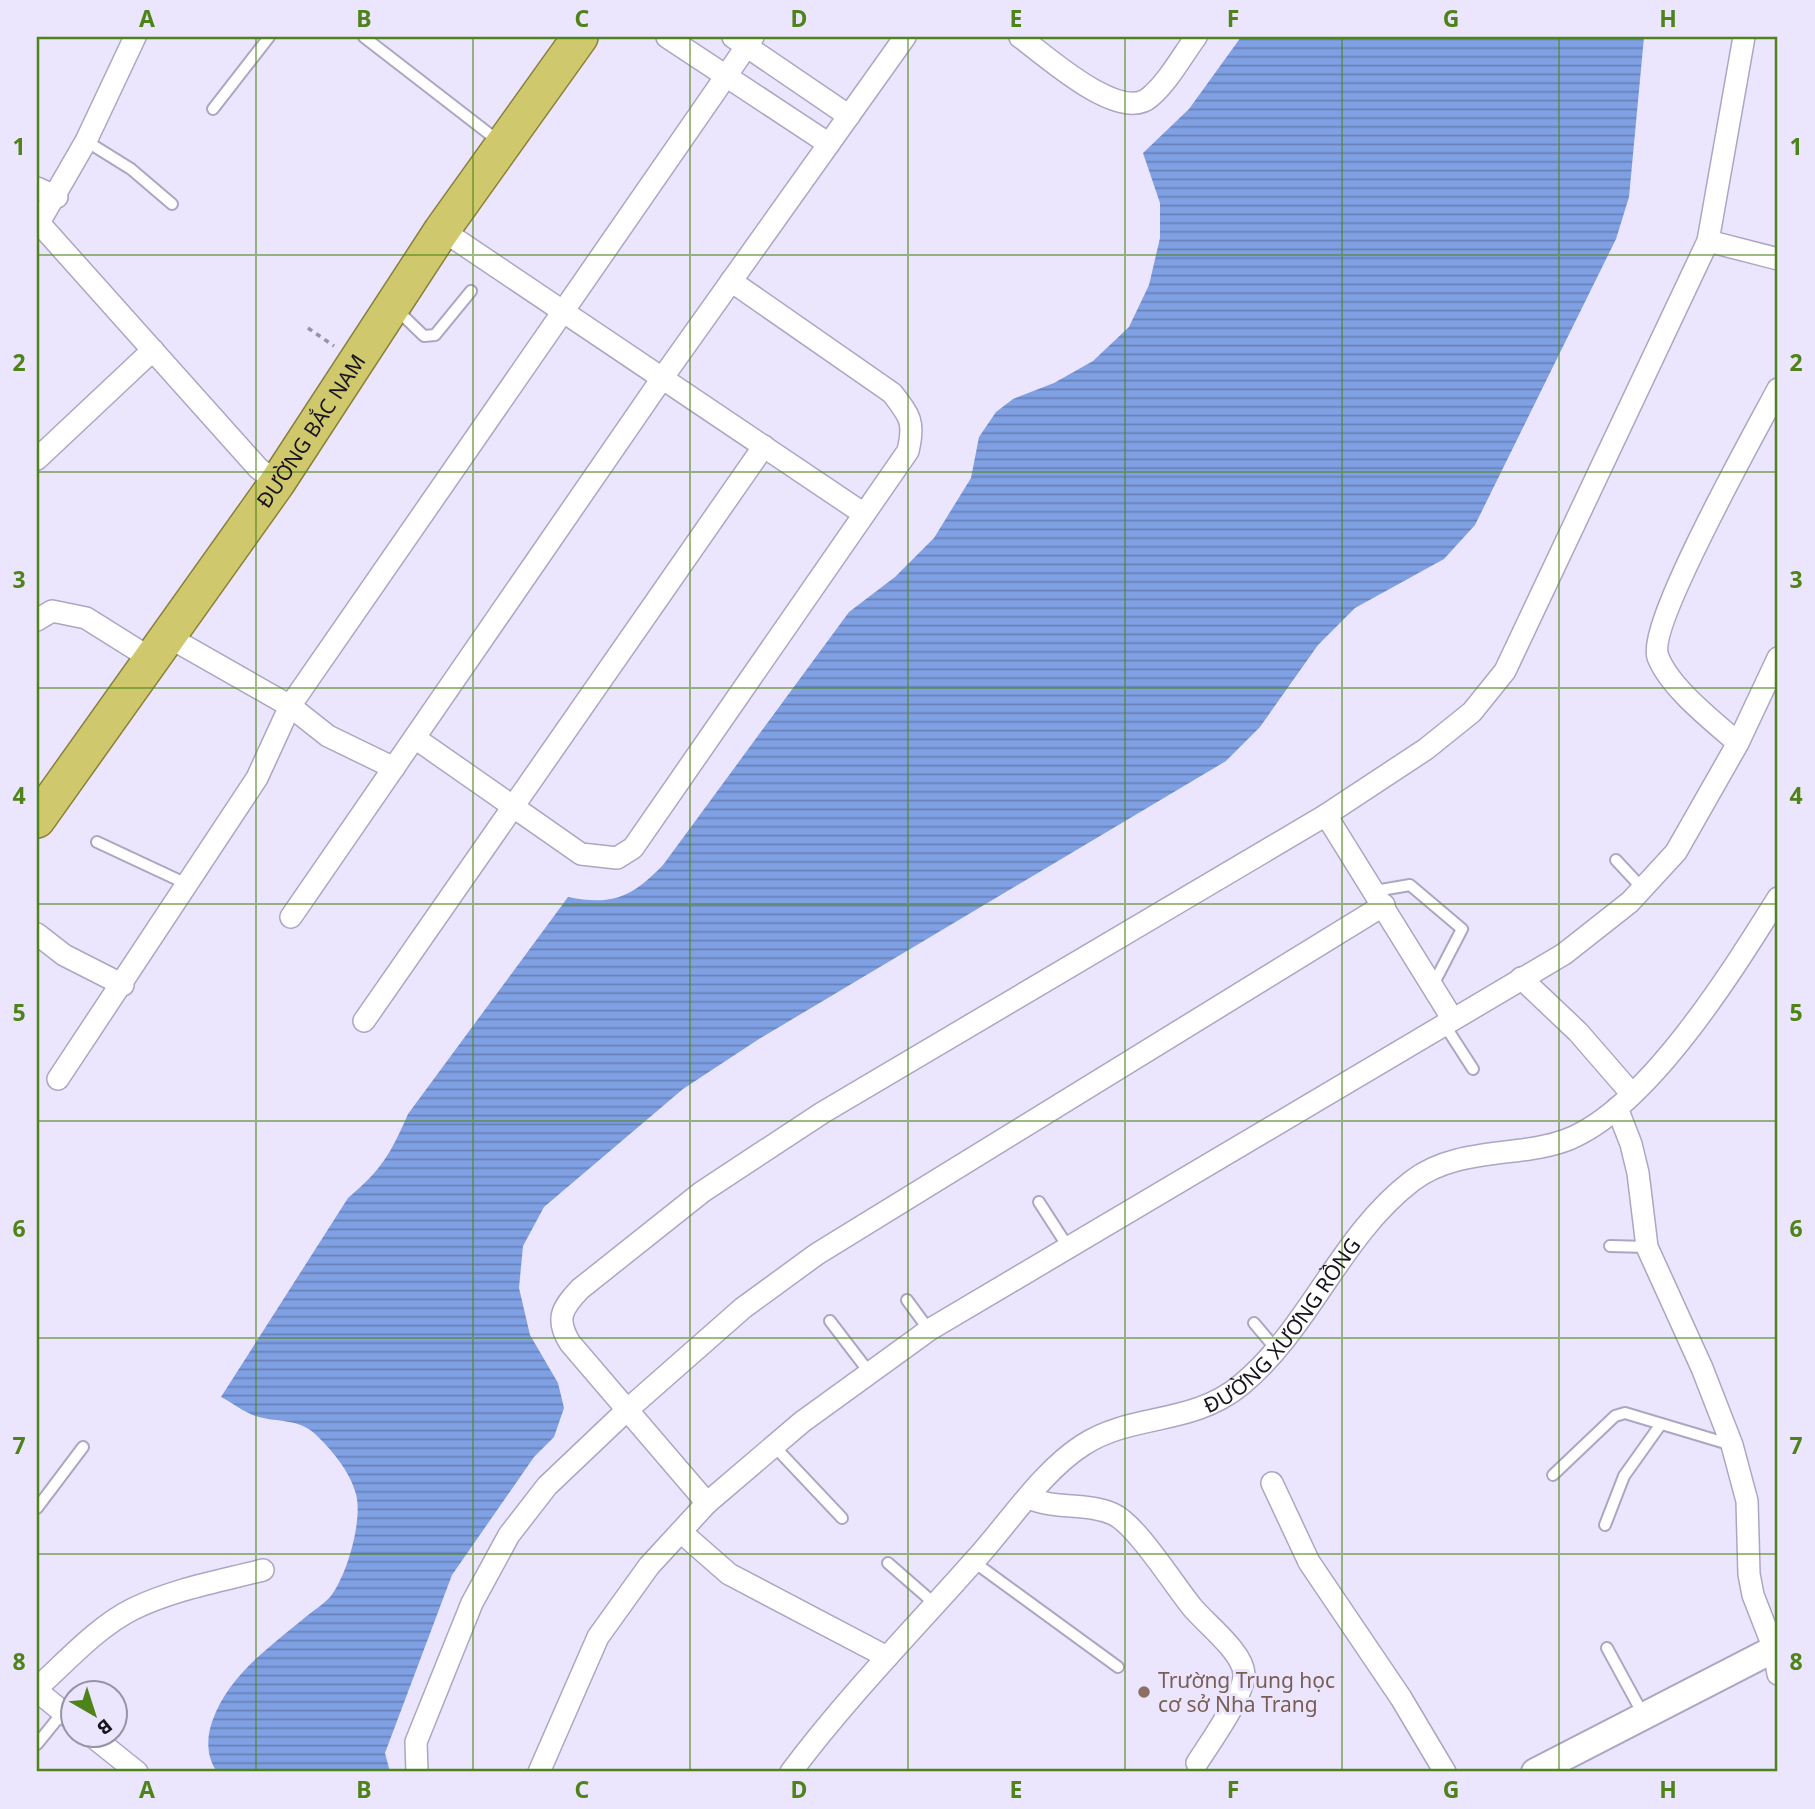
<svg xmlns="http://www.w3.org/2000/svg" width="1815" height="1809" viewBox="0 0 1815 1809" font-family="'Noto Sans',sans-serif">
<defs>
<pattern id="water-rules" width="6" height="5" patternUnits="userSpaceOnUse" patternTransform="scale(1.75)"><rect width="6" height="5" fill="#80a0e4"/><path d="M0 2.5h6" fill="none" stroke="#6881b8"/></pattern>
</defs>
<rect width="100%" height="100%" fill="#ebe5fd"/>
<!-- water -->
<path fill="url(#water-rules)" d="M1241 37H1644L1629 197 1616 239 1475 525 1444 559 1355 608 1318 645 1260 727 1226 761 759 1039 683 1089 544 1207 523 1246 519 1288 530 1335 558 1383 564 1408 554 1437 534 1457 452 1575 385 1753 390 1772H217C207 1758 206 1739 212 1722 228 1676 266 1650 302 1620 311 1612 323 1605 331 1596 347 1575 363 1520 356 1494 350 1471 331 1449 314 1433 298 1419 277 1422 259 1417 246 1414 233 1403 221 1397L348 1198C382 1169 390 1155 408 1114L568 897C613 906 632 897 663 865L849 612 895 577 934 538 971 478 979 437 996 412 1013 399 1054 383 1093 361 1129 327 1149 285 1160 238V203L1143 153 1189 109Z"/>
<g fill="none" stroke-linecap="round" stroke-linejoin="round">
<!-- service casing -->
<g stroke="#ada6c3" stroke-width="14">
<g id="service">
<path d="M364 37 501 143"/>
<path d="M213 109 269 37"/>
<path d="M86 141 131 169 172 204"/>
<path d="M395 308 424 336 435 335 471 291"/>
<path d="M97 842 189 885"/>
<path d="M1616 860 1643 889"/>
<path d="M1375 891 1410 885 1462 929 1433 985"/>
<path d="M1444 1024 1473 1069"/>
<path d="M1039 1202 1068 1247"/>
<path d="M1610 1246 1647 1247"/>
<path d="M907 1300 929 1330"/>
<path d="M830 1321 869 1372"/>
<path d="M1254 1323 1276 1349"/>
<path d="M774 1446 842 1518"/>
<path d="M1553 1475 1615 1416 1625 1413 1732 1445"/>
<path d="M37 1508 83 1447"/>
<path d="M1605 1525 1624 1476 1661 1424"/>
<path d="M974 1562 1118 1667"/>
<path d="M888 1563 935 1604"/>
<path d="M1607 1648 1644 1716"/>
<path d="M37 1744 63 1712"/>
</g>
</g>
<!-- minor casing -->
<g stroke="#ada6c3" stroke-width="24">
<g id="minor">
<path d="M667 37 829 144"/>
<path d="M733 37 849 116"/>
<path d="M1020 37C1045 55 1120 124 1150 97 1168 82 1182 56 1196 37"/>
<path d="M37 188 57 197"/>
<path d="M39 223 258 468 277 483"/>
<path d="M37 226 86 141 135 37"/>
<path d="M442 230 864 514"/>
<path d="M1708 241 1778 259"/>
<path d="M37 459 153 350"/>
<path d="M37 620 52 611 86 618 153 660"/>
<path d="M167 636 290 706 328 736 394 768"/>
<path d="M415 738 581 854 617 858 633 848 908 451C915 422 910 416 892 393L731 281"/>
<path d="M1738 743C1713 721 1670 688 1658 657 1646 626 1758 427 1778 389"/>
<path d="M1326 815 1452 1018"/>
<path d="M291 917 663 377 905 37"/>
<path d="M37 934 64 955 123 985"/>
<path d="M1521 978 1578 1032 1631 1093"/>
<path d="M364 1021 764 446"/>
<path d="M58 1079 257 778 290 706 753 37"/>
<path d="M1617 1108 1631 1144 1638 1173 1647 1247 1702 1368 1732 1445 1747 1501 1749 1574 1753 1595 1774 1649 1778 1674"/>
<path d="M1272 1483 1309 1562 1401 1698 1445 1772"/>
<path d="M1029 1498C1056 1510 1086 1502 1113 1514 1136 1524 1174 1585 1192 1607 1206 1624 1243 1652 1244 1674 1245 1694 1209 1744 1197 1763"/>
<path d="M707 1503 570 1343C555 1319 562 1308 580 1289L702 1192 822 1113 1326 815 1426 749 1472 712 1505 671 1708 241 1744 37"/>
<path d="M681 1532 729 1574 887 1657"/>
<path d="M37 1688C67 1661 97 1627 133 1609 174 1589 220 1581 263 1570"/>
<path d="M37 1691 74 1721"/>
<path d="M92 1736 137 1772"/>
<path d="M417 1772 416 1742 472 1603 509 1535 547 1486 627 1410 743 1308 817 1254 1384 905"/>
<path d="M539 1772 598 1637 649 1566 707 1503 802 1422 929 1330 1564 954 1630 902 1676 852 1738 743 1778 658"/>
<path id="s1" d="M791 1772C847 1697 913 1630 975 1560 1008 1524 1042 1471 1083 1445 1132 1413 1191 1426 1241 1385 1310 1328 1340 1236 1412 1181 1457 1146 1522 1158 1569 1139 1649 1106 1733 970 1778 898"/>
</g>
</g>
<!-- tertiary casing -->
<g stroke="#ada6c3" stroke-width="30">
<path id="tertiary" d="M1535 1772 1778 1647"/>
</g>
<!-- trunk casing -->
<g stroke="#88813a" stroke-width="38">
<g id="trunk">
<path id="s2" d="M37 820 277 483 442 230 580 37"/>
</g>
</g>
<!-- path -->
<path stroke="#9792a5" stroke-width="3.5" stroke-dasharray="5 5" stroke-linecap="butt" d="M308 328 334 346"/>
<!-- service -->
<use href="#service" stroke="#fff" stroke-width="10"/>
<!-- minor -->
<use href="#minor" stroke="#fff" stroke-width="21"/>
<!-- tertiary -->
<use href="#tertiary" stroke="#fff" stroke-width="26"/>
<!-- trunk -->
<use href="#trunk" stroke="#d0c86c" stroke-width="35"/>
</g>
<!-- grid -->
<path fill="none" stroke="#4e8319" stroke-width="2" stroke-opacity="0.55" d="M256 37V1772M473 37V1772M690 37V1772M908 37V1772M1125 37V1772M1342 37V1772M1559 37V1772M37 255H1778M37 472H1778M37 688H1778M37 904H1778M37 1121H1778M37 1338H1778M37 1554H1778"/>
<!-- markers -->
<circle fill="#8d6e63" stroke="#ebe5fd" stroke-width="2.5" cx="1144" cy="1692" r="7"/>
<g text-anchor="middle" dominant-baseline="central" stroke-width="6" stroke-linejoin="round" paint-order="stroke">
<!-- street labels -->
<g font-size="21" fill="#181520" stroke="#ebe5fd">
<text stroke="none"><textPath href="#s2" startOffset="476">ĐƯỜNG BẮC NAM</textPath></text>
<text stroke="none"><textPath href="#s1" startOffset="681">ĐƯỜNG XƯƠNG RỒNG</textPath></text>
</g>
<!-- education labels -->
<g font-size="21" fill="#785e54" stroke="#ebe5fd" text-anchor="start">
<text x="1158" y="1680">Trường Trung học<tspan x="1158" dy="24">cơ sở Nha Trang</tspan></text>
</g>
</g>
<!-- border -->
<rect width="1815" height="1809" fill="none" stroke="#ebe5fd" stroke-width="77"/>
<!-- north arrow -->
<g transform="translate(94 1714) rotate(141)"><circle r="33" fill="#ebe5fd" stroke="#9792a5" stroke-width="2"/>
<path d="M0-5L12 26L0 18L-12 26Z" fill="#4e8319"/>
<text y="-10" font-size="19" font-weight="bold" text-anchor="middle" fill="#181520">B</text>
</g>
<rect x="38" y="38" width="1738" height="1732" fill="none" stroke="#4e8319" stroke-width="2.5"/>
<g font-size="23" text-anchor="middle" font-weight="bold" fill="#4e8319">
<text x="147" y="27">A</text>
<text x="364" y="27">B</text>
<text x="582" y="27">C</text>
<text x="799" y="27">D</text>
<text x="1016" y="27">E</text>
<text x="1233" y="27">F</text>
<text x="1451" y="27">G</text>
<text x="1668" y="27">H</text>
<text x="19" y="155">1</text>
<text x="1796" y="155">1</text>
<text x="19" y="371">2</text>
<text x="1796" y="371">2</text>
<text x="19" y="588">3</text>
<text x="1796" y="588">3</text>
<text x="19" y="804">4</text>
<text x="1796" y="804">4</text>
<text x="19" y="1021">5</text>
<text x="1796" y="1021">5</text>
<text x="19" y="1237">6</text>
<text x="1796" y="1237">6</text>
<text x="19" y="1454">7</text>
<text x="1796" y="1454">7</text>
<text x="19" y="1670">8</text>
<text x="1796" y="1670">8</text>
<text x="147" y="1798">A</text>
<text x="364" y="1798">B</text>
<text x="582" y="1798">C</text>
<text x="799" y="1798">D</text>
<text x="1016" y="1798">E</text>
<text x="1233" y="1798">F</text>
<text x="1451" y="1798">G</text>
<text x="1668" y="1798">H</text>
</g>
</svg>
